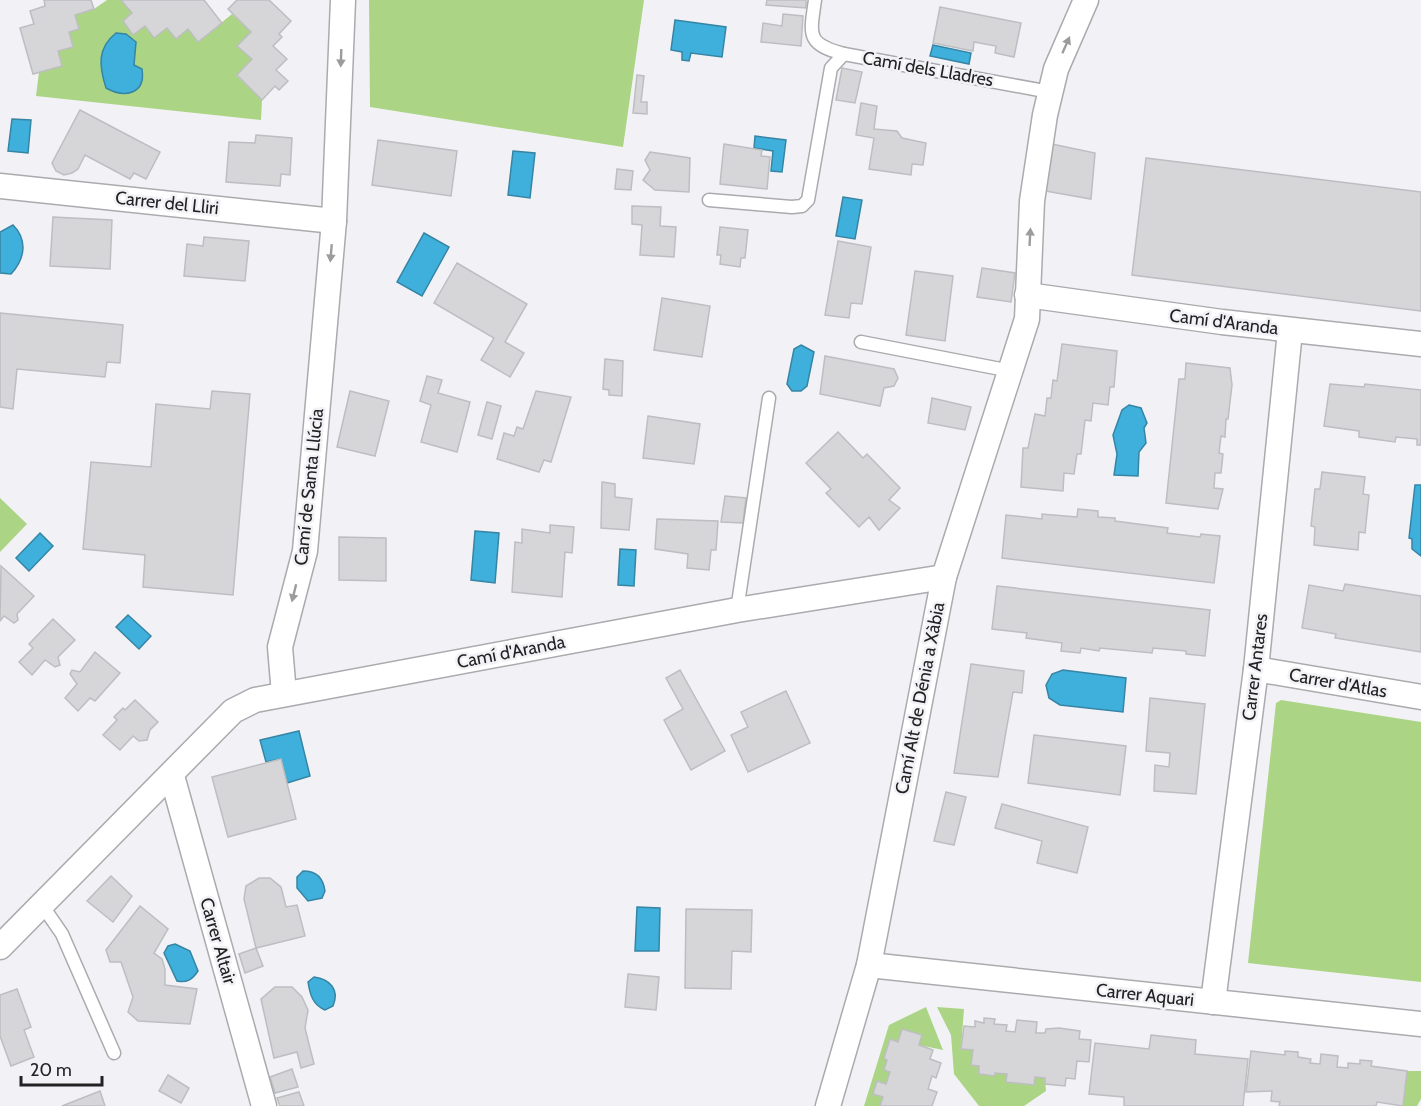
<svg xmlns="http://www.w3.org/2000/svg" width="1421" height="1106" viewBox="0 0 1421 1106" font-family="Cabin,sans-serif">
<rect width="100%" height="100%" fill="#f2f2f6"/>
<!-- green -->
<g fill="#acd485">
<path d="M107 0H121L132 13 123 21 133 34 145 26 154 38 167 28 188 29 198 42 232 14 251 32 238 46 252 59 237 76 262 100 261 120 36 96 39 72 62 66 58 51 73 46 69 32 79 29 75 15 94 9Z"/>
<path d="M369 0H644L623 147 370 107Z"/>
<path d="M0 498 27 524 0 552Z"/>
<path d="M1281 700 1421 722V982L1248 963 1276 703Z"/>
<path d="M926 1007 943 1050 919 1045 922 1035 902 1029 898 1042 890 1039 884 1058 887 1060 884 1070 890 1072 886 1084 873 1094 883 1097 880 1106H864L889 1025Z"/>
<path d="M937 1007 964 1009 961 1049 973 1050 971 1065 979 1066V1074L995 1076V1073L1007 1074 1006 1082 1034 1085 1035 1077 1045 1078 1046 1091 1024 1106H979L954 1074 951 1035Z"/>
<path d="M1407 1071H1421V1099L1417 1106H1403Z"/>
</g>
<!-- water -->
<g fill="#3fafdc" stroke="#3685a4" stroke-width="1.5">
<path d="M675 20 726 27 722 57 691 53 689 61 682 60V52L671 50Z"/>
<path d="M116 33 126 34 136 42 134 65 142 69C146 95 124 98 106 88 99 66 97 48 116 33Z"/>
<path d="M933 45 971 53 969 64 930 56Z"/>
<path d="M12 119 31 120 28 153 8 151Z"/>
<path d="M755 136 786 140 782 172 771 171 773 151 754 148Z"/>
<path d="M513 151 535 153 530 198 508 195Z"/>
<path d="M843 197 862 200 855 239 836 236Z"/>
<path d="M13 225C28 240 25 259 11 274L0 273V232Z"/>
<path d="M424 233 449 247 422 296 397 282Z"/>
<path d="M801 345 814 352 807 386 801 391H792L787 384 794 349Z"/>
<path d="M1129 405 1141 408 1147 423 1144 428 1146 443 1139 452 1138 476 1114 475 1117 454 1113 435 1122 410Z"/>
<path d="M1415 485H1421V556L1412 549V539L1409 538Z"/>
<path d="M475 531 499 533 495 583 471 580Z"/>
<path d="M40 533 53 546 29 571 16 558Z"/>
<path d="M620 549 636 550 634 586 618 585Z"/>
<path d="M128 615 151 636 139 649 116 627Z"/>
<path d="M1063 670 1126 678 1123 712 1060 705 1049 698 1046 685 1052 674Z"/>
<path d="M299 731 310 776 287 783 281 759 266 762 260 740Z"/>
<path d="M303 871C317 871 323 878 325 891L322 898 308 901 297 888V877Z"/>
<path d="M637 907 660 908 659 951H635Z"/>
<path d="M175 944 190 951 198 971C192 980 187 983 177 981L164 953 168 946Z"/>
<path d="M314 977C330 979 340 990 333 1006L325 1010C313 1005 310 995 308 982Z"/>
</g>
<!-- building -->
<g fill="#d6d6d9" stroke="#bdbec1" stroke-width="1.5">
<path d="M44 0H91L94 9 75 15 79 29 69 32 73 47 58 51 62 66 33 74 20 28 34 24 30 11 45 6Z"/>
<path d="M121 0H204L222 23 198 42 188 29 176 39 167 28 154 38 145 26 133 35 123 21 132 13Z"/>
<path d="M237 0H269L291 21 279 34 282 37 273 46 287 59 276 70 288 81 279 90 275 86 262 100 237 75 252 59 237 46 251 32 228 9Z"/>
<path d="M767 0H806V8L766 5Z"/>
<path d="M940 7 1021 23 1014 57 995 53 996 46 974 42 973 51 933 43Z"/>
<path d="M783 14 803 16 801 46 761 42 763 23 782 26Z"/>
<path d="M842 68 862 72 855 103 836 100Z"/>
<path d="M637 75 644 76 641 102H647V114L633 113Z"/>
<path d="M861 103 877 106 874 129 897 131 902 138 926 143 923 165 912 164 911 175 869 169 874 138 856 135Z"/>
<path d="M80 110 160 152 146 179 134 173 130 179 85 155 78 169 72 173 64 175 56 171 52 163Z"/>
<path d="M256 135 292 138 290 175 281 174 280 186 226 182 229 142 255 143Z"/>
<path d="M378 140 457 151 451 196 372 185Z"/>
<path d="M724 144 762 150 761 156 770 157 767 189 720 184Z"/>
<path d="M1052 144 1095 153 1091 199 1045 191Z"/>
<path d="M650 152 690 158 689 192 655 190 643 180 650 170 645 160Z"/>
<path d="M1146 158 1421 192V311L1132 275Z"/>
<path d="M617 169 633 171 631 190 615 189Z"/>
<path d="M632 206 661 207 660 226 676 227 674 257 640 255 642 225 632 224Z"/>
<path d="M53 217 112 220 110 269 50 266Z"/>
<path d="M720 227 748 230 745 258H741L740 267 720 264 721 255H717Z"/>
<path d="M204 237 249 241 245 281 184 276 187 244 203 246Z"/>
<path d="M838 241 871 247 862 304 851 303 849 318 825 315Z"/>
<path d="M457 263 527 304 505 342 524 353 510 377 481 360 494 338 434 303Z"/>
<path d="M982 268 1015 273 1011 302 977 297Z"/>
<path d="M915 271 953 276 945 341 906 335Z"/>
<path d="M662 298 710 306 702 357 654 350Z"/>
<path d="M0 313 123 325 120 363 107 362 105 377 17 369 13 409 0 407Z"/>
<path d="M1062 344 1117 351 1114 387H1110L1108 405 1093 403 1091 421 1085 420 1081 454H1077L1074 474 1064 473 1063 491 1021 487 1023 448H1028L1035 414 1045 416 1047 398H1051L1053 380 1057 381Z"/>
<path d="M825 356 894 369 898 378 894 386 884 388 880 406 820 394Z"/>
<path d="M605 359 623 361 622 396 609 395V390L603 389Z"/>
<path d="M1186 363 1230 368 1232 385 1228 419H1226L1225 437 1221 436 1219 453 1223 454 1221 473H1215L1214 488 1223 489 1218 509 1166 503 1179 379H1185Z"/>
<path d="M427 376 442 380 438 393 470 402 457 452 421 442 431 405 420 401Z"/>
<path d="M1330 384 1364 387 1365 384 1421 390V445H1417V439L1396 437 1395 442 1359 437V431L1324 426Z"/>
<path d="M212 391 250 394 233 595 143 587 145 555 83 549 91 462 151 467 156 404 210 409Z"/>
<path d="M350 391 389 401 375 456 337 447Z"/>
<path d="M536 391 571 397 551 462 544 460 539 472 497 459 504 433 514 436 517 427 523 429Z"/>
<path d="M932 398 971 407 965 430 928 423Z"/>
<path d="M487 402 501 406 492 439 478 435Z"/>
<path d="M648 416 700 424 694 464 643 458Z"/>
<path d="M838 432 863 458 867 454 900 488 889 500 900 508 879 530 869 517 859 527 826 493 831 489 806 463Z"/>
<path d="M1322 472 1365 477 1363 494 1369 495 1365 533 1359 532 1358 550 1314 545 1315 527 1311 526 1315 489H1320Z"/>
<path d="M602 482 615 484V497L632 499 629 530 601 528Z"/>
<path d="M725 496 746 498 743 523 721 522Z"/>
<path d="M1078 509 1098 511V517L1115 518V521L1168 528 1167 533 1200 537 1201 534 1220 536 1214 583 1002 558 1006 515 1042 519V514L1077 517Z"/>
<path d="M657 519 718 521 716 550H711L709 570 687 568 688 554 655 549Z"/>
<path d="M550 525 574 527 572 553 565 552 562 597 512 592 515 542 522 543V529L550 533Z"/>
<path d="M339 537 386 538V581L339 580Z"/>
<path d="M1 566 34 596 17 614 18 620 14 623 4 616 0 621Z"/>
<path d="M1345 584 1421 596V652L1335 638 1336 634 1302 628 1309 585 1343 591Z"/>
<path d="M997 586 1210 610 1205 656 1186 654V651L1153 648 1152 653 1100 648 1099 651 1081 648 1080 653 1061 651 1062 643 1026 638 1027 633 992 629Z"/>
<path d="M53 619 75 640 58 657 60 665 55 667 45 660 32 675 19 662 33 648 29 644Z"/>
<path d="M95 652 120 673 95 701 90 698 78 711 65 698 77 684 70 674 72 670 80 672Z"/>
<path d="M971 664 1024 671 1022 693 1013 692 998 777 954 773Z"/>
<path d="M680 670 725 751 691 770 664 720 683 709 666 678Z"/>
<path d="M786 691 810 743 748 772 731 735 748 727 741 712Z"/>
<path d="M1150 698 1205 704 1196 794 1154 791 1155 765 1169 767 1170 753 1146 751Z"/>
<path d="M135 700 158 722 150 730 147 740 139 741 133 736 120 750 103 735 117 720 114 717 123 708 125 710Z"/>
<path d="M1034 735 1126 746 1120 795 1028 783Z"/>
<path d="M281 759 296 819 228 837 212 777Z"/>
<path d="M946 792 966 797 954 845 934 841Z"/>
<path d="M1002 804 1088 827 1077 873 1037 863 1042 841 995 828Z"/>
<path d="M111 876 132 896 113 922 87 901Z"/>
<path d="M259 878H270L281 887 286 907 297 905 305 936 256 948 244 899 246 886Z"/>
<path d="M140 906 168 929 154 953 162 959 165 969V985L197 989 190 1024 138 1021 128 1012 133 997 121 962H110L106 950Z"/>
<path d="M686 909 752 910 751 952 732 951 731 989 685 988Z"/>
<path d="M256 948 263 966 245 973 239 954Z"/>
<path d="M628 974 659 977 656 1010 625 1007Z"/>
<path d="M275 987H292L302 997 308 1010 305 1028 314 1064 301 1068 297 1052 274 1058 261 999Z"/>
<path d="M17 989 31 1027 24 1030 34 1057 11 1066 0 1036V995Z"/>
<path d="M984 1018 995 1019 994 1024 1007 1025 1006 1031 1015 1032 1017 1020 1037 1022 1036 1033H1045L1046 1029 1059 1028 1080 1031 1079 1039 1091 1040 1089 1062 1077 1061 1075 1079 1066 1078 1065 1086 1045 1084V1078L1035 1077 1034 1085 1006 1082 1007 1074 995 1073V1076L979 1074V1066L971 1065 973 1050 961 1049 964 1026 975 1027V1021L984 1023Z"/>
<path d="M902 1029 922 1035 919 1045 933 1050 930 1059 941 1063 936 1078 932 1076 928 1089 937 1092 932 1106H880L883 1097 873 1094 877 1081 886 1084 890 1072 884 1070 887 1060 884 1058 890 1039 898 1042Z"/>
<path d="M1151 1035 1196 1040 1195 1054 1248 1059 1243 1106H1124V1097L1089 1094 1095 1043 1149 1049Z"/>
<path d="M1251 1051 1285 1055V1051L1298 1052V1057L1311 1059 1310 1063 1320 1064 1321 1054 1338 1056 1337 1067 1348 1068V1063L1360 1064V1060L1372 1061 1371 1066 1407 1071 1403 1106 1377 1102 1376 1106H1279L1280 1102 1271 1101 1272 1091 1246 1092Z"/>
<path d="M292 1069 298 1087 275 1093 270 1077Z"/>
<path d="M168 1075 189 1088 181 1103 159 1091Z"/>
<path d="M100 1091 105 1106H62Z"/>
<path d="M299 1092 304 1106H280L277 1098Z"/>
</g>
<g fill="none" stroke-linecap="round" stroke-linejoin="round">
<!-- service casing -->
<g stroke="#aaabae" stroke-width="15">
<g id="service">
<path d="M815 0C810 35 806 44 844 54"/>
<path d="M709 200 792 207 802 206 808 200 831 68 844 54 1050 92"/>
<path d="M861 342 1011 371"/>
<path d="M737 610 769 398"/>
<path d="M42 905 62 934 114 1053"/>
</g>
</g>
<!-- minor casing -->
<g stroke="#aaabae" stroke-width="27">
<g id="minor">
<path d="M0 186 334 221"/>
<path d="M1027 295 1222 322 1421 344"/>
<path d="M1256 669 1421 697"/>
<path d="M284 694 280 647 305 551 334 221 343 0"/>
<path d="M172 776 264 1106"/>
<path d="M0 947 233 711 255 700 737 610 944 577"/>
<path d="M869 965 1421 1024"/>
<path d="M1213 1002 1256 669 1290 331"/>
<path d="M828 1106 869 965 944 577 1027 319 1032 201 1045 115 1056 69 1086 0"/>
</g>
</g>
<!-- service -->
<use href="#service" stroke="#fff" stroke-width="12"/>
<!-- minor -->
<use href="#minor" stroke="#fff" stroke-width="24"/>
</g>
<!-- one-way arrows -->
<defs><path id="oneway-solid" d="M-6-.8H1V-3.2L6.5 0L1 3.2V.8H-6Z" transform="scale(1.5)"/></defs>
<g fill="#9c9c9c">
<use href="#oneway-solid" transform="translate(1066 45) rotate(-66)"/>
<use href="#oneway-solid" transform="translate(341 58) rotate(92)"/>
<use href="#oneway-solid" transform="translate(1030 237) rotate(-87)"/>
<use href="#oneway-solid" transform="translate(331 253) rotate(95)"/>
<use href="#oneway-solid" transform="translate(294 593) rotate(104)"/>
</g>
<g text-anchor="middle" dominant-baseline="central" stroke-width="5" stroke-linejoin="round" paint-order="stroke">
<!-- street labels -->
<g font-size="18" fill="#222223" stroke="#f2f2f6">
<text transform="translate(928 69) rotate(10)">Camí dels Lladres</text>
<text transform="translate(167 203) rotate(6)">Carrer del Lliri</text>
<text transform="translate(1224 322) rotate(7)">Camí d'Aranda</text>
<text transform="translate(309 487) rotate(-84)">Camí de Santa Llúcia</text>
<text transform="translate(511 652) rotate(-11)">Camí d'Aranda</text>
<text transform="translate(1255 667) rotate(-83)">Carrer Antares</text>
<text transform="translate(1338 683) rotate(10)">Carrer d'Atlas</text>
<text transform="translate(920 698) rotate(-79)">Camí Alt de Dénia a Xàbia</text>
<text transform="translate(218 941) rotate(74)">Carrer Altair</text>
<text transform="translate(1145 995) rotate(6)">Carrer Aquari</text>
</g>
</g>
<!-- scale -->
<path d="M21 1076v9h81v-9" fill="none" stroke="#222223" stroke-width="3"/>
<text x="30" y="1076" font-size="18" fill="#222223" stroke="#f2f2f6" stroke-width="4.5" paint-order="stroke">20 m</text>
</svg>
